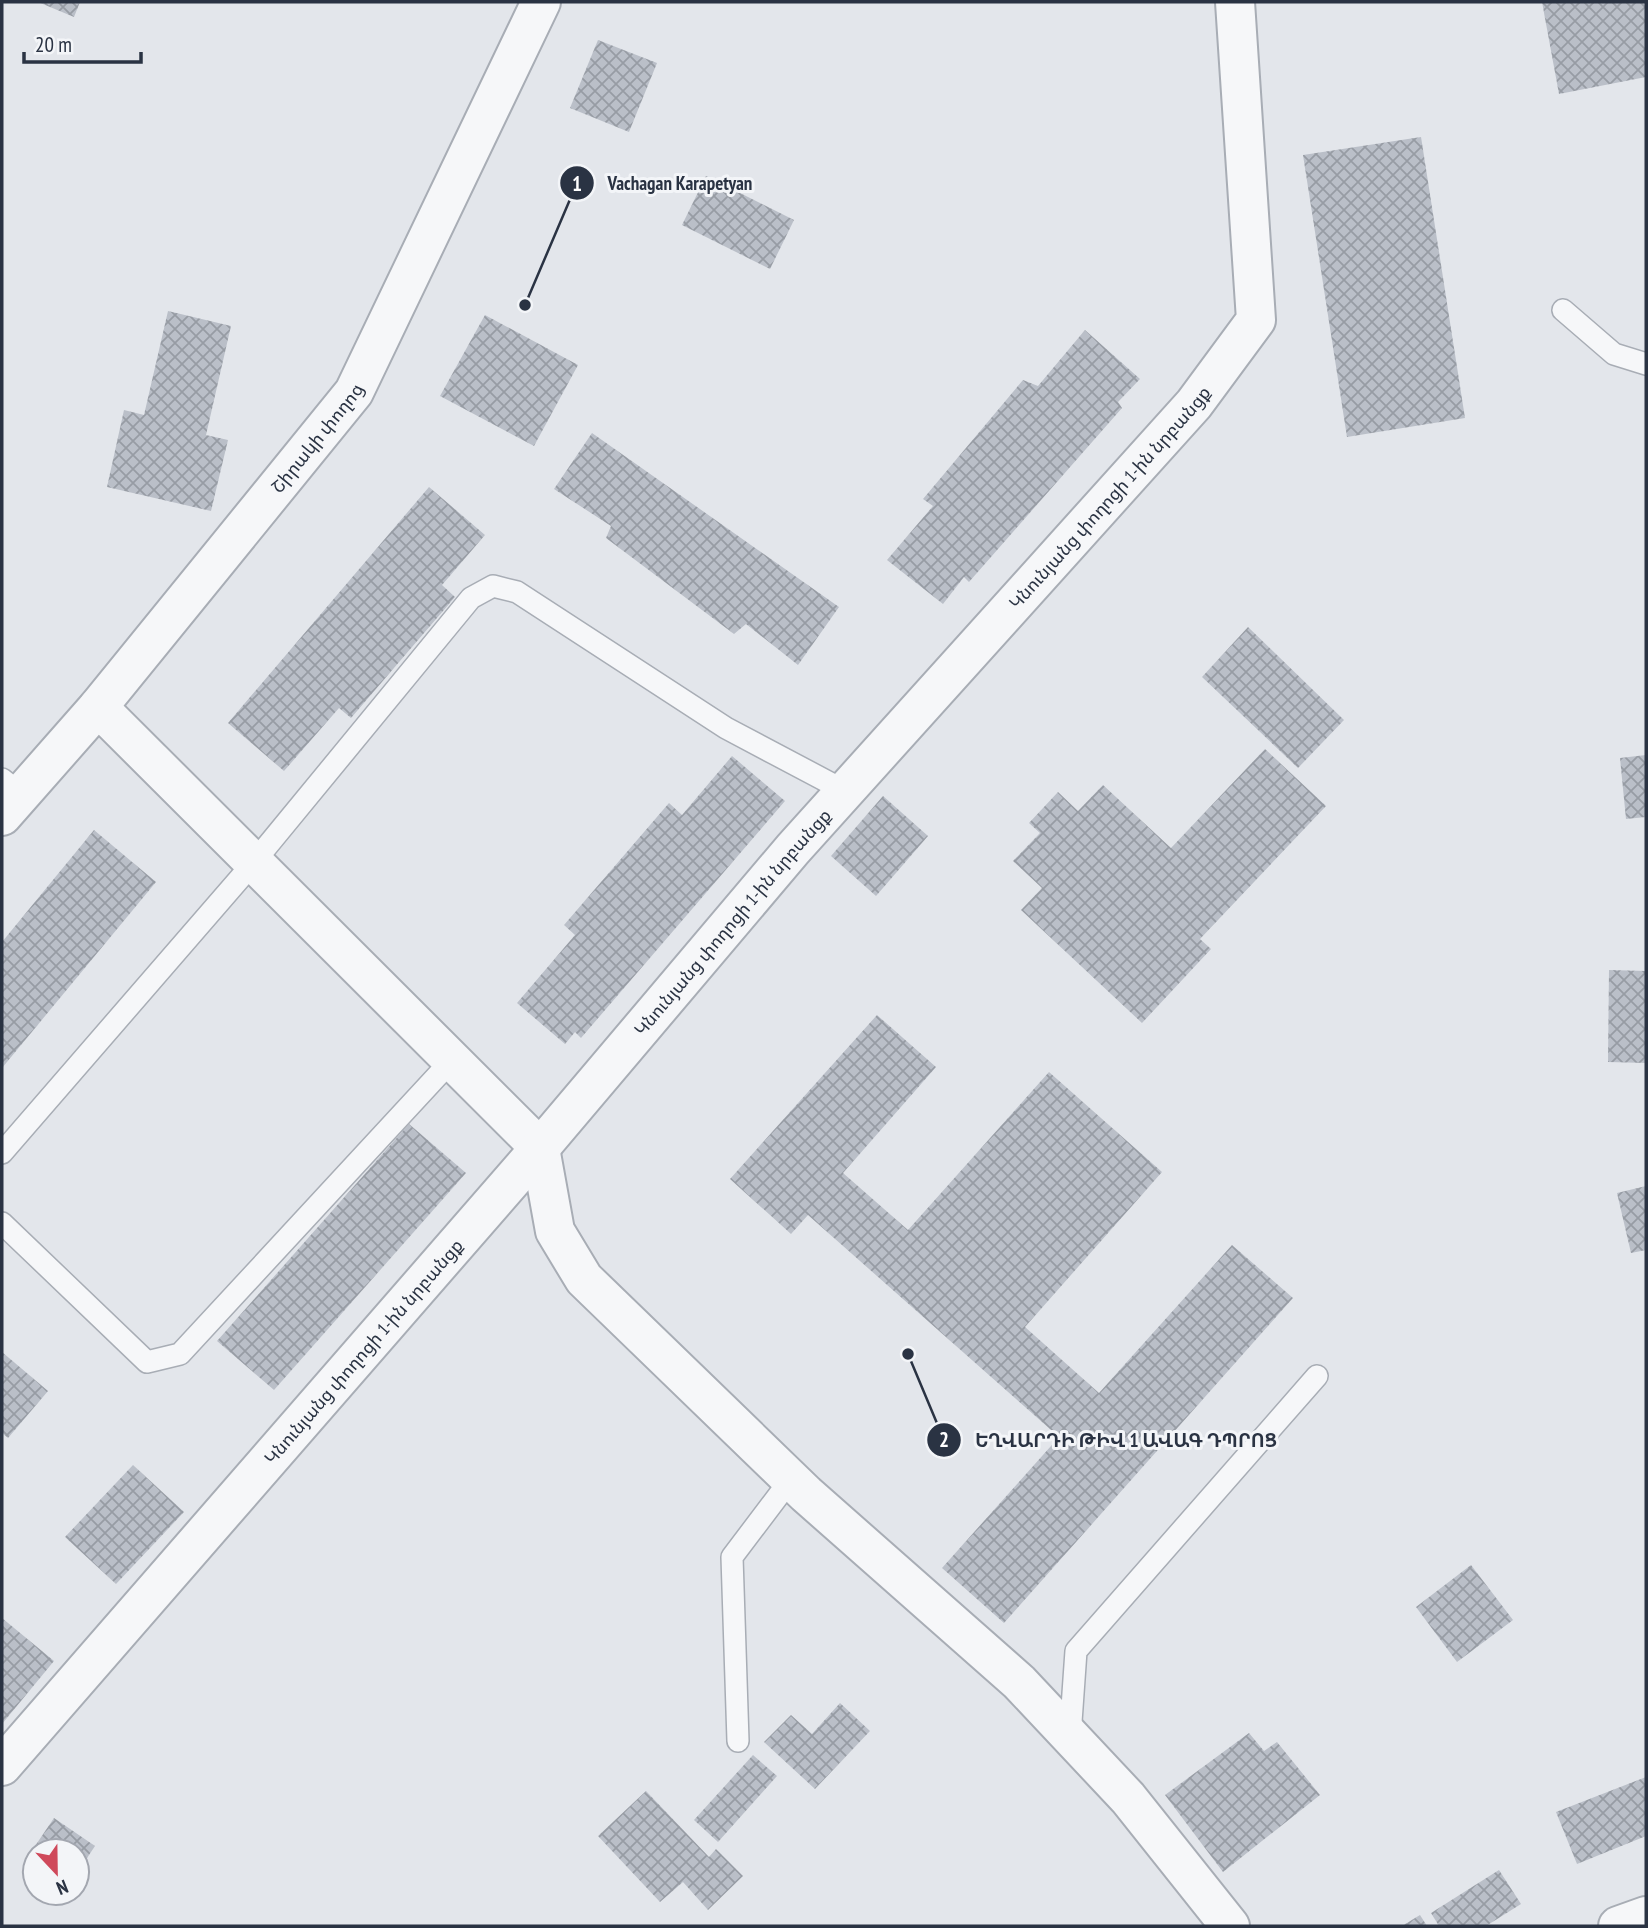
<svg xmlns="http://www.w3.org/2000/svg" width="1648" height="1928" viewBox="0 0 1648 1928" font-family="'PT Sans Narrow','Noto Sans Armenian',sans-serif">
<defs>
<pattern id="building-cross-hatch" width="8" height="8" patternUnits="userSpaceOnUse" patternTransform="scale(1.75)"><rect width="8" height="8" fill="#babfc8"/><path d="M0 0l8 8M0 8l8-8" fill="none" stroke="#979ca4"/></pattern>
</defs>
<rect width="100%" height="100%" fill="#e3e6eb"/>
<!-- building -->
<g fill="url(#building-cross-hatch)">
<path d="M38 2H80L74 17Z"/>
<path d="M1542 2H1646V77L1559 94Z"/>
<path d="M598 40 657 63 629 132 570 108Z"/>
<path d="M1421 137 1465 418 1347 437 1303 155Z"/>
<path d="M706 176 794 220 770 269 682 225Z"/>
<path d="M168 311 231 326 206 435 228 440 211 511 107 487 124 410 144 415Z"/>
<path d="M485 315 578 365 534 446 440 396Z"/>
<path d="M1085 330 1140 379 1118 402 1122 408 969 582 964 577 943 604 887 560 933 506 923 499 1023 380 1038 386Z"/>
<path d="M592 433 839 607 798 665 746 624 734 634 606 538 611 526 554 489Z"/>
<path d="M429 487 485 535 442 585 455 597 351 718 339 708 284 771 228 723Z"/>
<path d="M1248 627 1344 720 1298 768 1202 677Z"/>
<path d="M1265 749 1326 806 1200 939 1211 949 1142 1023 1021 910 1042 888 1013 861 1040 833 1029 823 1058 792 1078 811 1103 785 1171 848Z"/>
<path d="M1646 755V817L1626 819 1620 758Z"/>
<path d="M732 756 785 801 581 1038 575 1032 565 1044 517 1003 575 935 564 925 669 803 682 815Z"/>
<path d="M883 796 928 836 876 896 831 856Z"/>
<path d="M94 830 156 882 2 1068V942Z"/>
<path d="M1609 970 1646 971V1063L1608 1062Z"/>
<path d="M877 1015 936 1067 843 1173 908 1230 1049 1072 1162 1172 1025 1327 1099 1393 1232 1245 1293 1298 1004 1623 942 1568 1059 1437 808 1215 791 1234 730 1179Z"/>
<path d="M409 1124 466 1173 274 1390 217 1341Z"/>
<path d="M1646 1186V1250L1631 1253 1617 1193Z"/>
<path d="M2 1352 48 1391 8 1438 2 1433Z"/>
<path d="M133 1465 184 1512 116 1584 65 1537Z"/>
<path d="M1471 1565 1513 1620 1457 1662 1416 1607Z"/>
<path d="M2 1618 54 1661 2 1724Z"/>
<path d="M840 1703 870 1731 815 1789 764 1742 791 1715 812 1734Z"/>
<path d="M1249 1733 1264 1751 1277 1742 1320 1795 1223 1872 1165 1795Z"/>
<path d="M753 1755 777 1776 718 1842 694 1820Z"/>
<path d="M1646 1777V1836L1577 1864 1556 1812Z"/>
<path d="M646 1791 709 1857 716 1849 743 1876 708 1910 683 1882 660 1902 598 1836Z"/>
<path d="M54 1818 95 1846 77 1873V1851L33 1849Z"/>
<path d="M1499 1870 1521 1904 1486 1926H1439L1431 1913Z"/>
<path d="M1420 1915 1427 1926H1402Z"/>
</g>
<g fill="none" stroke-linecap="round" stroke-linejoin="round">
<!-- service casing -->
<g stroke="#a8adb5" stroke-width="24">
<g id="service">
<path d="M1563 310 1614 354 1646 364"/>
<path d="M2 779 21 794"/>
<path d="M2 1153 254 862 471 598 493 586 517 592 726 728 845 791"/>
<path d="M2 1223 147 1362 180 1354 452 1060"/>
<path d="M1070 1736 1076 1651 1317 1376"/>
<path d="M738 1741 732 1557 791 1479"/>
</g>
</g>
<!-- minor casing -->
<g stroke="#a8adb5" stroke-width="42">
<g id="minor">
<path d="M98 707 540 1148 555 1231 584 1279 806 1494 1019 1682 1128 1798 1230 1926"/>
<path id="s1" d="M2 816 98 707 354 392 541 2"/>
<path id="s2" d="M2 1766 540 1148 793 849 1194 404 1256 320 1235 2"/>
</g>
</g>
<!-- tertiary casing -->
<g stroke="#a8adb5" stroke-width="42">
<path id="tertiary" d="M1618 1926 1646 1916"/>
</g>
<!-- service -->
<use href="#service" stroke="#f6f7f9" stroke-width="21"/>
<!-- minor -->
<use href="#minor" stroke="#f6f7f9" stroke-width="38"/>
<!-- tertiary -->
<use href="#tertiary" stroke="#f6f7f9" stroke-width="38"/>
</g>
<g text-anchor="middle" dominant-baseline="central" stroke-width="6" stroke-linejoin="round" paint-order="stroke">
<!-- street labels -->
<g font-size="18" fill="#2a3343" stroke="#f3f5f8">
<text stroke="none"><textPath href="#s1" startOffset="492">Շիրակի փողոց</textPath></text>
<text stroke="none"><textPath href="#s2" startOffset="1684">Կնունյանց փողոցի 1-ին նրբանցք</textPath></text>
<text stroke="none"><textPath href="#s2" startOffset="1116">Կնունյանց փողոցի 1-ին նրբանցք</textPath></text>
<text stroke="none"><textPath href="#s2" startOffset="550">Կնունյանց փողոցի 1-ին նրբանցք</textPath></text>
</g>
</g>
<!-- callouts -->
<path fill="none" stroke="#2a3343" stroke-width="2.5" d="M525 305L577 183M908 1354L944 1440"/>
<g fill="#2a3343" stroke="#f3f5f8" stroke-width="2.5">
<circle cx="525" cy="305" r="7"/>
<circle cx="908" cy="1354" r="7"/>
<circle cx="577" cy="183" r="18"/>
<circle cx="944" cy="1440" r="18"/>
</g>
<g font-size="21" text-anchor="middle" font-weight="bold" fill="#fff">
<text x="577" y="191">1</text>
<text x="944" y="1447">2</text>
</g>
<g font-size="19" text-anchor="middle" font-weight="bold" fill="#2a3343" stroke="#f3f5f8" stroke-width="6" stroke-linejoin="round" paint-order="stroke">
<text x="680" y="190">Vachagan Karapetyan</text>
<text x="1126" y="1447">ԵՂՎԱՐԴԻ ԹԻՎ 1 ԱՎԱԳ ԴՊՐՈՑ</text>
</g>
<!-- border -->
<rect width="1648" height="1928" fill="none" stroke="#2a3343" stroke-width="7"/>
<!-- north arrow -->
<g transform="translate(56 1872) rotate(158)"><circle r="33" fill="#f3f5f8" stroke="#a3a7b0" stroke-width="2"/>
<path d="M0-5L12 26L0 18L-12 26Z" fill="#cf495b"/>
<text y="-10" font-size="19" font-weight="bold" text-anchor="middle" fill="#2a3343">N</text>
</g>
<!-- scale -->
<path d="M24 52v10h117v-10" fill="none" stroke="#2a3343" stroke-width="3.5"/>
<text x="35" y="52" font-size="21" fill="#2a3343" stroke="#f3f5f8" stroke-width="5" paint-order="stroke">20 m</text>
</svg>
